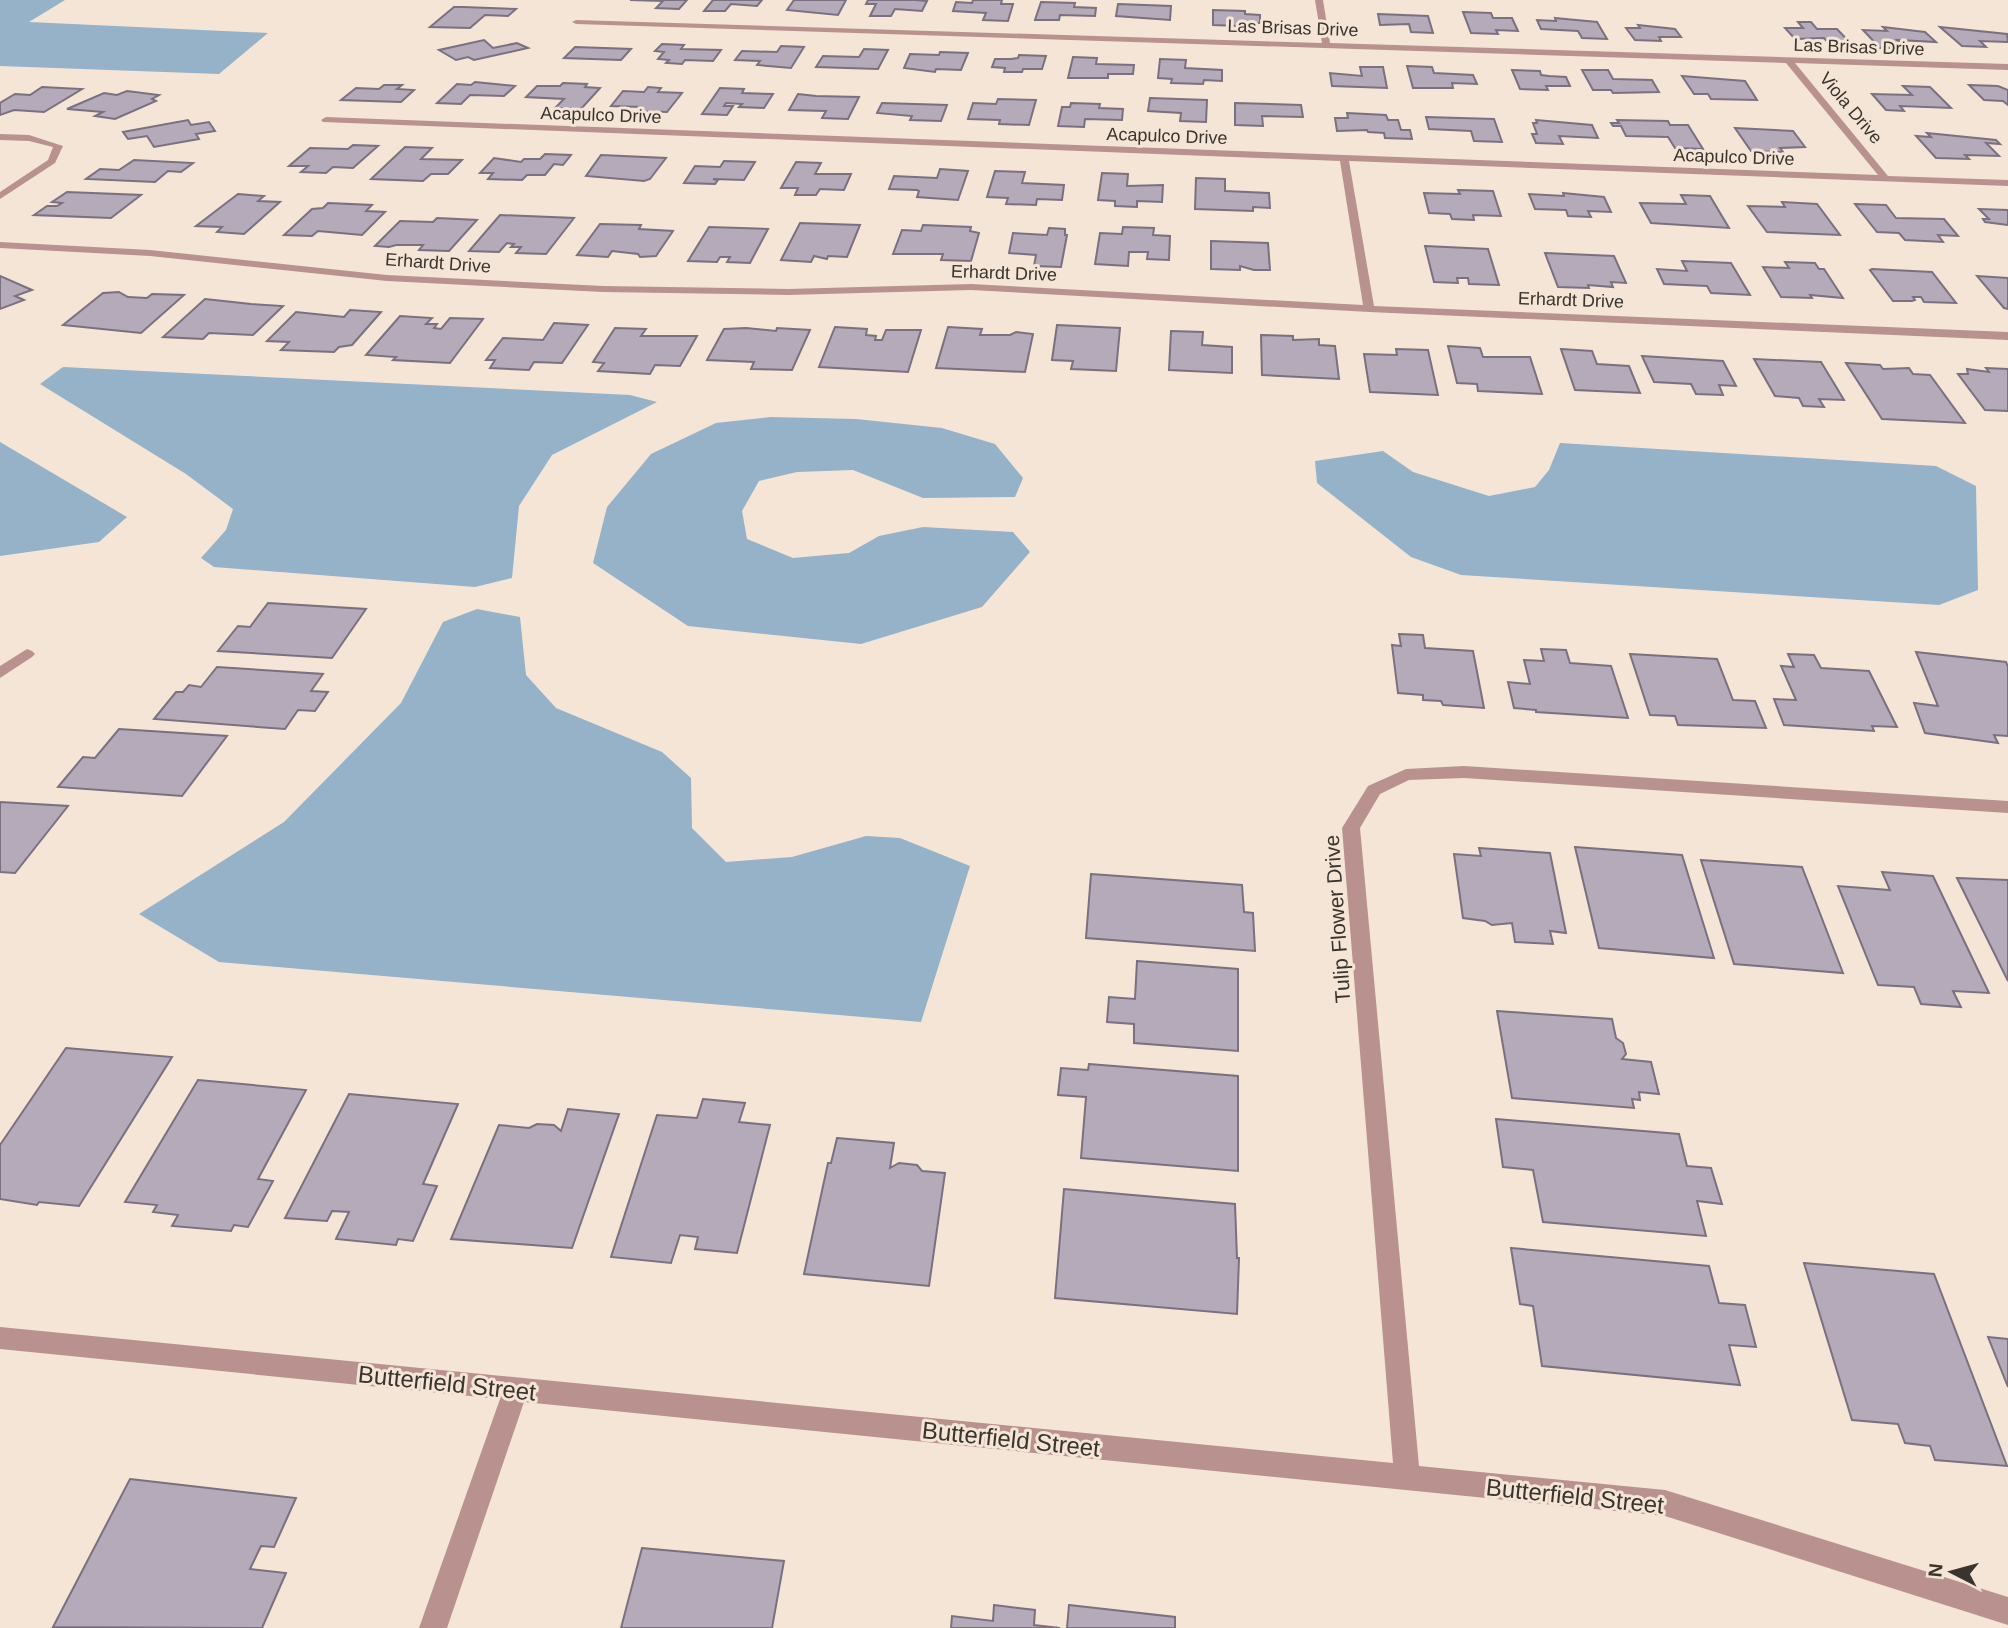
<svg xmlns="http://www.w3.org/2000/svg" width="2008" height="1628" viewBox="0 0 2008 1628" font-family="Helvetica,sans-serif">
<rect width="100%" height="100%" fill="#f5e5d6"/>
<!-- water -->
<g fill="#95b2c8">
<path d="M0 0H65L29 22 268 33 219 74 0 66Z"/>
<path d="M63 367 630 395 657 402 552 455 519 506 512 578 475 587 214 567 201 558 226 530 233 509 186 474 40 384Z"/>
<path d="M771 417 856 419 942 428 995 444 1023 478 1015 497 923 498 853 470 797 472 759 481 742 511 747 539 793 558 849 553 879 536 923 527 1013 532 1030 552 982 607 861 644 688 626 593 563 607 507 651 454 716 423Z"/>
<path d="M0 442 127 517 99 542 0 556Z"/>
<path d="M1560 443 1936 466 1976 486 1978 590 1939 605 1461 575 1411 557 1317 483 1315 461 1383 451 1413 472 1489 496 1535 487 1549 470Z"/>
<path d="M477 609 520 617 526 675 556 708 662 752 691 778 692 828 726 862 792 857 866 836 900 838 970 866 921 1022 219 962 139 914 284 822 401 703 443 622Z"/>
</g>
<!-- building -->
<g fill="#b5aaba" stroke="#7b707f" stroke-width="2">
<path d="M630 0H687L679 9 656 8 663 1Z"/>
<path d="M713 0H762L757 6 731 4 725 11H704Z"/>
<path d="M794 0H846L838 15 787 10Z"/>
<path d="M868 0H915L927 1 922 11 895 9 891 16H870L876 4H866Z"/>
<path d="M973 0H1002L1001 4H1013L1008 21 983 20 986 13 953 11 956 2 972 3Z"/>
<path d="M1041 2 1075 3 1074 7 1096 8 1095 16 1060 15 1059 20H1035Z"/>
<path d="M1118 4 1171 6 1170 20 1116 16Z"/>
<path d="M454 7H463L516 9 508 16 485 15 470 28 430 27Z"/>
<path d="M1213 10 1245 11V14L1260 15V23H1239V26L1213 25Z"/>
<path d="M1463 12 1491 13 1493 18H1512L1518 31 1496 30 1498 34 1471 33Z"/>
<path d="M1378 14 1428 16 1433 33 1411 32 1409 24 1380 25Z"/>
<path d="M1555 18 1597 22 1607 39 1582 38 1578 31 1541 29 1537 20 1556 21Z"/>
<path d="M1798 22H1811L1817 29H1837L1854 47 1831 46 1824 38 1795 39 1785 28H1803Z"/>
<path d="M1638 25 1675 29 1681 37H1659L1661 41 1635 40 1626 28H1640Z"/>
<path d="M1883 27 1925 32 1936 42 1897 40 1906 48H1880L1863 30 1887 31Z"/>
<path d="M1940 27 2007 34 2008 42 1980 41 1986 47 1962 46Z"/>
<path d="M484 40 493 48 517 43 528 48 474 60 468 57 456 60 439 50Z"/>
<path d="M662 44 684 45 681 49 721 50 713 61 685 60 682 64 666 63 669 60 658 59 664 52 655 51Z"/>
<path d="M781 46 804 47 791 68 757 65 760 61 735 60 742 51 777 52Z"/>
<path d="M575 47 631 49 621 60 564 58Z"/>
<path d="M864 49 888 50 878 69 816 67 823 56 859 57Z"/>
<path d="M940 52 968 53 961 70 936 69 935 72 904 68 910 54 939 55Z"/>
<path d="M1019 55 1046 56 1042 69H1023L1022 72H1004L1005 68 992 67 995 59H1011L1018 58Z"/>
<path d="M1073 57 1097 58 1096 64 1134 65 1133 74H1108V78H1068Z"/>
<path d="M1160 59 1186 60 1185 68 1222 70V81L1204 80 1203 84 1171 83 1172 79 1158 78Z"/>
<path d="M1407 66 1432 67 1434 73 1473 75 1477 84 1452 83 1453 88H1413Z"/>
<path d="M1360 67H1383L1387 88 1332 86 1330 73 1362 76Z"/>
<path d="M1512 70 1540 71 1541 75 1549 76 1566 77 1570 86H1546L1548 90 1520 89Z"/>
<path d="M1582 70H1608L1613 79 1652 80 1659 92 1613 93 1611 90H1593Z"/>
<path d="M1682 76 1745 81 1757 100 1711 99 1708 94H1694Z"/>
<path d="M475 82 515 86 504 96 470 95 461 104 437 103 457 84 471 85Z"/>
<path d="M563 83 587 84 585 87 600 88 581 109 555 108 564 99 526 97 537 86H560Z"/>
<path d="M384 85H402L397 89 414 90 401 102 341 100 356 88 379 89Z"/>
<path d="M1969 85 1998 86 2008 90V105L2003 101 1984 100Z"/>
<path d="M1903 86 1930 87 1951 108 1900 106 1904 111 1886 110 1872 94 1912 95Z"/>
<path d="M42 87 82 89 44 112 14 110 0 115V103L15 94 30 95Z"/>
<path d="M648 87 661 88 658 92 682 93 667 112 638 111 641 107 611 106 623 91 644 92Z"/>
<path d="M720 88 744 89 742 93 773 94 764 108 739 107 742 104 726 103 724 106H733L727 115 702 114Z"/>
<path d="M127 91 159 95 152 99 156 101 115 119 95 116 103 112 67 109 104 93 117 95Z"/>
<path d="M798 94 816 96 859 97 848 119 822 118 826 111 789 110Z"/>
<path d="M1150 98 1207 100 1206 122 1180 121 1181 113 1148 111Z"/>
<path d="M998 99 1036 100 1029 125 999 124 1000 120 968 119 973 103 996 104Z"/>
<path d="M882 103 947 105 941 121 910 120 912 116 877 113Z"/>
<path d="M1071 103 1100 104 1099 108 1123 109 1122 120 1085 119 1084 127 1058 126 1062 107H1070Z"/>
<path d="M1235 103 1301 105 1303 117 1262 116 1263 126 1235 125Z"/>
<path d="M1347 113 1386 115 1388 120H1398L1401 130H1410L1412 139 1385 138 1384 133 1368 132 1367 130 1337 131 1335 118H1348Z"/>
<path d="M1426 117 1494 119 1502 142 1474 141 1471 131 1429 129Z"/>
<path d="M188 120 191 125 209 122 215 131 196 134 199 139 154 147 147 136 128 139 123 132Z"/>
<path d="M1536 120 1592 125 1598 138 1559 136 1563 144 1536 143 1532 134H1537L1533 123H1537Z"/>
<path d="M1617 120 1668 121 1670 125H1688L1703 149 1675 148 1668 137 1626 136 1621 126H1613L1611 123H1619Z"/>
<path d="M1735 128 1793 131 1805 147 1780 148 1783 152 1751 151Z"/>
<path d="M1927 133 1996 140 2000 144 1986 143 1999 156 1965 155 1969 159 1936 158 1916 136 1931 137Z"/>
<path d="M353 145 378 146 353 168 333 167 326 173 301 172 308 166H289L310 148 348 149Z"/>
<path d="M405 147 432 148 421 159 462 160 448 174H431L423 181 371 179Z"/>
<path d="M545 154 571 155 563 165 554 164 545 175H527L522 180 488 179 493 173H480L494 158 521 162 524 159H540Z"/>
<path d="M601 155 666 158 650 179 644 181 586 176Z"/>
<path d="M134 160 193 163 181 172 168 171 155 182 86 179 100 169 119 170Z"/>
<path d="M724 161 755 162 744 180 713 179 718 180 715 184 684 183 695 166 720 167Z"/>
<path d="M796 162 821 163 815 174H851L844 190 820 189 816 195H795L798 188H781Z"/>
<path d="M940 169 968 171 958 200 917 197 919 191 917 190 889 189 894 176 937 178Z"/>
<path d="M995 171 1025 172 1022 183 1064 185 1062 200 1037 199 1036 205 1006 204 1008 198 987 197Z"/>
<path d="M1102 173 1128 174 1127 186 1163 185 1162 202 1137 201V207L1115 206V201L1098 200Z"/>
<path d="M1196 178 1225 179V191L1269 193 1270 208 1253 207V211L1195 209Z"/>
<path d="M1458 190 1493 191 1501 216 1473 215 1474 220 1452 219 1450 214 1429 213 1424 193 1460 194Z"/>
<path d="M67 192 141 195 111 218 34 215 47 206H57L62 203 52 202Z"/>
<path d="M1563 193 1604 197 1611 212 1588 211 1591 217 1568 216 1566 210 1535 209 1529 194 1564 196Z"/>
<path d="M238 194 264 196 258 201 280 202 244 234 217 232 222 227 196 226Z"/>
<path d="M1681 195 1710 196 1729 228 1651 223 1640 203 1686 204Z"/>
<path d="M1782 202 1817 204 1840 235 1767 232 1748 206 1785 207Z"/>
<path d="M328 203 372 205 366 211 385 212 362 235 318 231 312 236 284 235 312 209 323 208Z"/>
<path d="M1855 204 1886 205 1896 218 1944 219 1958 236 1938 235 1943 242 1905 240 1899 233 1877 232Z"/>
<path d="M1979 209 2008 210V225L1985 222 1983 219H1989Z"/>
<path d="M500 215 574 218 546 254 516 253 521 247H511L514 244 507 243 499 252 469 251Z"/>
<path d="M437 218 477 220 449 251 419 250 423 245H396L389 247 375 246 400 221 433 222Z"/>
<path d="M800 223 860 225 847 257 828 256 827 259 814 256 811 262 781 260Z"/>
<path d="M600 224 641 225 639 229 673 231 656 256 640 257 638 254 612 251 608 257 577 255Z"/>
<path d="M923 225 971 227 970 231 979 233 971 261 941 260 943 254H893L902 230 921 231Z"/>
<path d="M709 227 768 229 750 263 727 262 730 257H720L717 262 688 261Z"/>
<path d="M1123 227 1154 228 1153 235 1170 236 1169 260 1147 259 1148 252H1129L1128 266 1095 264 1100 233 1122 234Z"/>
<path d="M1049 228 1065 229V235H1067L1061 267 1034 266 1036 255 1009 253 1013 233 1047 235Z"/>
<path d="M1211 241 1268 243 1270 270H1254L1240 266V270L1211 269Z"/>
<path d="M1425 246 1488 249 1499 285 1469 284 1468 278H1457L1458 283 1434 282Z"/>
<path d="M1545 253 1614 256 1626 283 1611 282 1613 287 1588 285 1589 288 1558 287Z"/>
<path d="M1682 261 1731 263 1750 295 1711 293 1707 286 1664 284 1657 269 1687 271Z"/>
<path d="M1785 262 1815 263 1819 269H1824L1843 298 1810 295 1812 298 1781 297 1763 267 1789 268Z"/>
<path d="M1872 269 1932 272 1956 303 1924 302 1921 297H1913L1915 300 1912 301H1893L1870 270Z"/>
<path d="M0 276 32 290 15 296 24 300 0 309Z"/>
<path d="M1977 276 2008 278V309L2004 308Z"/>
<path d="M119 292 128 297 147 298 152 294 184 295 141 333 63 325 103 293Z"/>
<path d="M205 299 251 304 283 306 253 335 209 333 203 339 163 337Z"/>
<path d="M350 310 381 312 352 345 339 347 334 352 281 350 289 342 267 341 296 312 344 317Z"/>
<path d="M400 316 432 318 426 324H437L434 328 441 329 450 318 483 319 450 363 393 360 396 357 366 355Z"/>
<path d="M554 323 588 325 562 363 534 362 529 370 490 368 495 360H486L503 338 543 340Z"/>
<path d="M1057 325 1120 328 1116 371 1071 369 1073 361 1052 360Z"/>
<path d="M835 327 867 329 866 335 876 336 875 340H882L886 330H921L908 372 819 367Z"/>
<path d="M948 327 982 329 980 335H1010L1016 332 1033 334 1025 372 936 368Z"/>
<path d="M615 328 646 329 641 336H697L680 366 655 365 650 374 598 371 604 363 593 362Z"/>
<path d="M746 328 776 331 777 328 810 330 792 370 751 369 754 362 707 360 724 329Z"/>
<path d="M1171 331 1203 332 1202 345 1232 347V373L1169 370Z"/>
<path d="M1261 335 1293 336V340L1319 339V345L1335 346 1339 379 1262 375Z"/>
<path d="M1448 346 1480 348 1483 357H1530L1542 394 1478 391 1477 384 1457 383Z"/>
<path d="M1396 349 1428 350 1438 395 1370 392 1364 354 1397 355Z"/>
<path d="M1561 349 1592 351 1597 364 1629 366 1640 393 1575 390Z"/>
<path d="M1642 356 1723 361 1736 386 1719 385 1723 395 1696 394 1691 384 1654 382Z"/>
<path d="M1754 359 1821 362 1844 400 1819 399 1824 407 1803 406 1799 398 1775 396Z"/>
<path d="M1846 363 1880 365 1883 369 1909 368 1913 374 1930 375 1965 423 1882 419Z"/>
<path d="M1986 368 2008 369V411L1985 410 1958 374H1968L1967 369 1989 372Z"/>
<path d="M268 603 366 609 332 658 218 651 238 626 250 627Z"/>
<path d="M1399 634 1423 635 1425 648 1473 651 1484 708 1443 705 1441 701 1423 700V695L1398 693 1392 645 1401 646Z"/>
<path d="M1541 649 1566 650 1570 663 1611 666 1628 718 1536 712V710L1514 708 1508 682 1530 684 1524 660 1544 661Z"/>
<path d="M1916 652 2006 662 2008 667V736L1994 735 1998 743 1925 733 1914 703 1938 706Z"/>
<path d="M1630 654 1717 659 1733 700 1755 701 1766 728 1678 725 1675 716 1650 715Z"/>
<path d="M1788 654 1814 655 1821 668 1869 671 1897 727 1872 726 1874 731 1784 725 1774 699 1796 700 1781 666 1794 667Z"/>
<path d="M217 667 323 674 311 691 328 692 315 711 298 710 285 729 154 719 176 692H183L189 685 201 687Z"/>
<path d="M119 729 227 736 182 796 58 787 83 757 95 758Z"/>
<path d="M0 802 68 806 15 873 0 872Z"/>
<path d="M1575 847 1682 855 1714 958 1599 948Z"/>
<path d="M1479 848 1550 853 1566 933 1550 931 1553 944 1515 942 1512 923 1492 925 1485 921 1463 918 1454 854 1481 856Z"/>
<path d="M1701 860 1802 867 1843 973 1734 964Z"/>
<path d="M1882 872 1933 876 1989 993 1953 991 1961 1007 1921 1004 1914 987 1878 985 1838 886 1890 890Z"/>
<path d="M1091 874 1242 885 1244 912 1253 913 1255 951 1086 938Z"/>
<path d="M1957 878 2008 880V981Z"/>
<path d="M1137 961 1238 969V1051L1134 1043V1024L1107 1022 1109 997 1135 999Z"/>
<path d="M1497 1011 1612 1019 1616 1038 1623 1043 1626 1054 1622 1059 1651 1062 1659 1094 1639 1092 1640 1100 1632 1099 1634 1108 1512 1098Z"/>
<path d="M66 1048 172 1057 79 1206 39 1202 37 1205 0 1199V1145Z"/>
<path d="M1089 1064 1238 1076V1171L1081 1158 1086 1097 1058 1095 1061 1068 1088 1070Z"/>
<path d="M198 1080 306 1090 258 1179 273 1181 248 1227 234 1225 231 1231 172 1226 178 1215 153 1212 157 1205 125 1202Z"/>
<path d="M349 1094 458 1104 423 1184 437 1186 413 1241 398 1239 396 1245 336 1239 349 1212 332 1211 327 1221 285 1218Z"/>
<path d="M703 1099 745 1103 739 1122 770 1125 737 1253 695 1249 698 1237 680 1235 671 1263 611 1257 657 1115 697 1118Z"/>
<path d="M568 1109 619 1114 572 1248 451 1239 499 1125 529 1128 537 1124 554 1125 561 1131Z"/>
<path d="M1496 1119 1679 1134 1687 1166 1711 1168 1722 1204 1697 1201 1706 1236 1543 1222 1533 1170 1503 1167Z"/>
<path d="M837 1138 894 1143 890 1168 899 1163 917 1165 922 1171 945 1173 929 1286 804 1274 828 1163H831Z"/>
<path d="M1064 1189 1235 1204 1237 1258H1239L1237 1314 1055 1298Z"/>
<path d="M1511 1248 1709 1266 1719 1303 1745 1305 1756 1347 1729 1345 1740 1385 1542 1366 1533 1306 1520 1304Z"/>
<path d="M1804 1263 1934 1274 2007 1466 1935 1460 1930 1446 1905 1443 1898 1424 1852 1420Z"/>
<path d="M1988 1337 2008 1339V1387Z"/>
<path d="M130 1479 296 1498 274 1547 261 1546 250 1569 286 1573 262 1628 53 1627Z"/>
<path d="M642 1548 784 1561 772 1628H621Z"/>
<path d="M994 1605 1035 1610 1034 1625 1060 1628H951L952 1616 993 1621Z"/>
<path d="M1069 1605 1175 1617V1628H1067Z"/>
</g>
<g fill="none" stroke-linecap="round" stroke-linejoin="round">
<!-- street -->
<g fill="#b9928f" fill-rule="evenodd">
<path d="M1315 0H1323L1330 43 2008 64V70L1795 63 1888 176 2008 180V186L1349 161 1374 306 2008 332V340L1369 312 971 290 788 295 603 292 387 281 150 256 0 248V242L150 250 387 275 603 286 788 289 971 284 1363 305 1340 161 323 122 321 120 326 117 1878 175 1786 63 576 24 572 22 576 20 1322 43Z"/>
<path d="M0 134 29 135 63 146 55 163 0 199V192L48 160 53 147 29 141 0 140Z"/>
<path d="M27 649 32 651 35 654 32 657 0 678V666Z"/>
<path d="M1464 766 2008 801V813L1464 778 1409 780 1380 794 1360 828 1419 1466 1665 1490 2008 1597V1625L1665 1516 524 1402 447 1628H419L500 1399 0 1349V1327L1393 1463 1342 828 1368 786 1406 769Z"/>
</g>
</g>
<g text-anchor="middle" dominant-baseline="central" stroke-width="6" stroke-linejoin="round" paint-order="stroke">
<!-- far-street labels -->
<g font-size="18" fill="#3a342e" stroke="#f5e5d6">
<text transform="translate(1293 28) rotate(2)">Las Brisas Drive</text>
<text transform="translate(1859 47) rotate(2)">Las Brisas Drive</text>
<text transform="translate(1851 108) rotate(50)">Viola Drive</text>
<text transform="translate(601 115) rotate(2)">Acapulco Drive</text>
<text transform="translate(1167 136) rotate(2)">Acapulco Drive</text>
<text transform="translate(1734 157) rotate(2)">Acapulco Drive</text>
<text transform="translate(438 263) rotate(4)">Erhardt Drive</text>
<text transform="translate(1004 273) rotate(2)">Erhardt Drive</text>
<text transform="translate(1571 300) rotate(2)">Erhardt Drive</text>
</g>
<!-- street labels -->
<g font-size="21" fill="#3a342e" stroke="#f5e5d6">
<text transform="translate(1337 919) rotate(-94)">Tulip Flower Drive</text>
</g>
<!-- near-street labels -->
<g font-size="24" fill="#3a342e" stroke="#f5e5d6">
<text transform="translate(447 1383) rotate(6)">Butterfield Street</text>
<text transform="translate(1011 1439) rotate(6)">Butterfield Street</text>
<text transform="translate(1575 1496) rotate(6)">Butterfield Street</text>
</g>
</g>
<!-- north arrow -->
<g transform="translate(1952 1572) rotate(276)" stroke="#f5e5d6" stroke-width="5" paint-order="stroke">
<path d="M0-5L12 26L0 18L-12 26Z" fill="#3a342e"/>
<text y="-10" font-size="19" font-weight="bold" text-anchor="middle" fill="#3a342e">N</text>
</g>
</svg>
